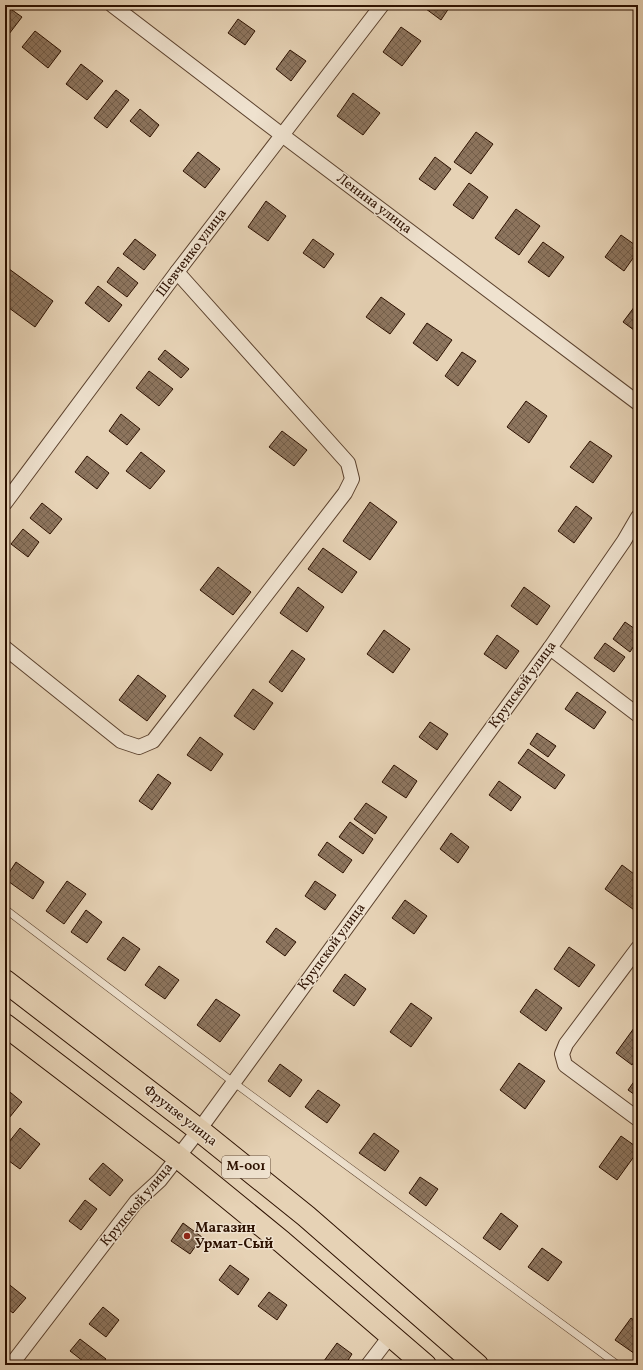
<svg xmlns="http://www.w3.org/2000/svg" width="643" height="1370" viewBox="0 0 643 1370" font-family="Vollkorn,serif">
<defs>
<pattern id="building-cross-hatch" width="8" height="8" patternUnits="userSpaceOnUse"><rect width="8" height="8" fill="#8d755e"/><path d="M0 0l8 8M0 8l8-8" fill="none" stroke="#745f4b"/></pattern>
</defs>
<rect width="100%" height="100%" fill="#e6d2b5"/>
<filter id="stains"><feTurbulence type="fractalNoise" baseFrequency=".005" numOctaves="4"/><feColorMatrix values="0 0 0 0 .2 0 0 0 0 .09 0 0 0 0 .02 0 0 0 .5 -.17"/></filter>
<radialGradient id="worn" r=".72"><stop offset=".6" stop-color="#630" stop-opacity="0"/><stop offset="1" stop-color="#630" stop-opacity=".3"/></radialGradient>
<!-- building -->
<g fill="url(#building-cross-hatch)" stroke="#2d1100">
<path d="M5 5 22 17 9 34 5 32Z"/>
<path d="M422 5H451L441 20 422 6Z"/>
<path d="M238 19 255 31 245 45 228 33Z"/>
<path d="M401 27 421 41 402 66 383 52Z"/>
<path d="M35 31 61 51 48 68 22 47Z"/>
<path d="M290 50 306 61 291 81 276 69Z"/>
<path d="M81 64 103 81 87 100 66 84Z"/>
<path d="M116 90 129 100 107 128 94 118Z"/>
<path d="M353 93 380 113 363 135 337 116Z"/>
<path d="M140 109 159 125 150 137 130 121Z"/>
<path d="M476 132 493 144 471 174 454 162Z"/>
<path d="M198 152 220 169 205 188 183 171Z"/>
<path d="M435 157 451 169 435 190 419 179Z"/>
<path d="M469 183 488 197 473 219 453 205Z"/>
<path d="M266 201 286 216 268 241 248 227Z"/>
<path d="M516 209 540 226 519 255 495 238Z"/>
<path d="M621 235 638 247V251L624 271 605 257Z"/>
<path d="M135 239 156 255 144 270 123 254Z"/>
<path d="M313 239 334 254 324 268 303 253Z"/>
<path d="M543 242 564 257 549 277 528 262Z"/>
<path d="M5 266 53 301 35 327 5 305Z"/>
<path d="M118 267 138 283 127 297 107 282Z"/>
<path d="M98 286 122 305 109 322 85 303Z"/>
<path d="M381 297 405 314 390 334 366 317Z"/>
<path d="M638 302V333L623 322Z"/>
<path d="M427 323 452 340 437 361 413 343Z"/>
<path d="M165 350 189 369 181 378 158 359Z"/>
<path d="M462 352 476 361 458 386 445 376Z"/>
<path d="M149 371 173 389 159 406 136 388Z"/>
<path d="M526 401 547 416 529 443 507 427Z"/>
<path d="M121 414 140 429 127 445 109 431Z"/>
<path d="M282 431 307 450 294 466 269 447Z"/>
<path d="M590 441 612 456 593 483 570 467Z"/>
<path d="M141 452 165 471 150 489 126 471Z"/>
<path d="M87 456 109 473 97 489 75 472Z"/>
<path d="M370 502 397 522 370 560 343 541Z"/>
<path d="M42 503 62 519 50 534 30 518Z"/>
<path d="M576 506 592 518 574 543 558 531Z"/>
<path d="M23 529 39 542 28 557 11 544Z"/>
<path d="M323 548 357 572 342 593 308 569Z"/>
<path d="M218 567 251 592 233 615 200 590Z"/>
<path d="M298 587 324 607 307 632 280 613Z"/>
<path d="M524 587 550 606 537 625 511 606Z"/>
<path d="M625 622 638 631V640L630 652 613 639Z"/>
<path d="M384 630 410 649 393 673 367 654Z"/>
<path d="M497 635 519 651 506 669 484 654Z"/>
<path d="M605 643 625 657 614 672 594 658Z"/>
<path d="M292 650 305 659 282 692 269 682Z"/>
<path d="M138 675 166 696 147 721 119 700Z"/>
<path d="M253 689 273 703 254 730 234 716Z"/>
<path d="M577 692 606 712 594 729 565 709Z"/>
<path d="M430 722 448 734 437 750 419 737Z"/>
<path d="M537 733 556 746 548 757 530 744Z"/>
<path d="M200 737 223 754 211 771 187 755Z"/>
<path d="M528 749 565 775 555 789 518 763Z"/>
<path d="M394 765 417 781 406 798 382 782Z"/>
<path d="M158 774 171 783 152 810 139 801Z"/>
<path d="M499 781 521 797 511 811 489 795Z"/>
<path d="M366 803 387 817 375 834 354 819Z"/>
<path d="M350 822 373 839 363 854 339 837Z"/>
<path d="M451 833 469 847 458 863 440 849Z"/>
<path d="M327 842 352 860 343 873 318 855Z"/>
<path d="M16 862 44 882 33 899 5 879Z"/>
<path d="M622 865 638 877V910L637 912 605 889Z"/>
<path d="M67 881 86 894 64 924 46 911Z"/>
<path d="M315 881 336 895 325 910 305 896Z"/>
<path d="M405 900 427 916 414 934 392 918Z"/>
<path d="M86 910 102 922 87 943 71 932Z"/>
<path d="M276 928 296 942 285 956 266 942Z"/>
<path d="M123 937 140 949 125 971 107 959Z"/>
<path d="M569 947 595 965 579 987 554 969Z"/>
<path d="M159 966 179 980 165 999 145 985Z"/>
<path d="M345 974 366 989 354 1006 333 991Z"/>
<path d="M536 989 562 1008 546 1031 520 1012Z"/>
<path d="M216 999 240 1015 220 1042 197 1025Z"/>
<path d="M411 1003 432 1018 411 1047 390 1032Z"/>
<path d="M634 1028 638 1031V1056L632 1065 616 1053Z"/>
<path d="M519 1063 545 1081 525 1109 500 1090Z"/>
<path d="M280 1064 302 1080 290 1097 268 1081Z"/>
<path d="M638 1076V1097L628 1090Z"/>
<path d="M5 1088 22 1102 5 1123Z"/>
<path d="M318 1090 340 1105 327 1123 305 1107Z"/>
<path d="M20 1128 40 1144 20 1169 5 1158V1147Z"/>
<path d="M374 1133 399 1151 385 1171 359 1153Z"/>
<path d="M621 1136 638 1148V1151L617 1180 599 1167Z"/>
<path d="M103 1163 123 1180 110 1196 89 1179Z"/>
<path d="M420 1177 438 1189 426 1206 409 1193Z"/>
<path d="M85 1200 97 1209 81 1230 69 1221Z"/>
<path d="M501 1213 518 1226 500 1250 483 1238Z"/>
<path d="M183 1223 202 1237 190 1254 171 1241Z"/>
<path d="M542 1248 562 1262 548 1281 528 1267Z"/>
<path d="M230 1265 249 1279 238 1295 219 1280Z"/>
<path d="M6 1282 26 1298 13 1313 5 1307V1284Z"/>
<path d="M269 1292 287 1305 277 1320 258 1306Z"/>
<path d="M103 1307 119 1320 106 1337 89 1324Z"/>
<path d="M631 1318 638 1323V1356L615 1340Z"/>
<path d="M80 1339 106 1359 101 1365H88L70 1351Z"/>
<path d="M337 1343 352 1354 345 1365H321Z"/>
</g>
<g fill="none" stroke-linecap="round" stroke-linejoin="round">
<!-- lane casing -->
<g stroke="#5b412d" stroke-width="8">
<path id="lane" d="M5 909 233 1082 618 1365"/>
</g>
<!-- street casing -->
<g stroke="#5b412d" stroke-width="16">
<g id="street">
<path d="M112 5 282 135 638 403"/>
<path d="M5 503 177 272 382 5"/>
<path d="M5 648 121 741 139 747 153 741 345 493 352 479 348 463 177 272"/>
<path d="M550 648 638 715"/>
<path d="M638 948 566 1044 562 1054 565 1065 638 1119"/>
<path d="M11 1365 136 1202 160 1180 199 1130 550 648 624 541 638 517"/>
<path d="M368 1365 391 1335"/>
</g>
</g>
<!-- primary casing -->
<g stroke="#2d1100" stroke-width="24">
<g id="primary">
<path d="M5 981 199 1130 306 1216 477 1365"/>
<path d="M5 1025 178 1157 282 1242 425 1365"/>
</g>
</g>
<!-- lane -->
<use href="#lane" stroke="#efe2cf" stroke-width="7"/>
<!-- street -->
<use href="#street" stroke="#efe2cf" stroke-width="14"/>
<!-- primary -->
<use href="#primary" stroke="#e6d2b5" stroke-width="22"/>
</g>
<!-- markers -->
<circle fill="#8f2418" stroke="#efe2cf" stroke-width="1.5" cx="187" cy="1236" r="4"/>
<g text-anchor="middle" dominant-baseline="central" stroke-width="3" stroke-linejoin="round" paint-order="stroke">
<!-- shield labels -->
<rect fill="#efe2cf" stroke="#67503e" stroke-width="1" x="222" y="1156" width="48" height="22" rx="3"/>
<g font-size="13" font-weight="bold" fill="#2d1100">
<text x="246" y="1167">M-001</text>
</g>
<!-- street labels -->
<g font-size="14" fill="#2d1100" stroke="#efe2cf">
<text transform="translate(374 204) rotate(37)">Ленина улица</text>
<text transform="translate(192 253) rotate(-53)">Шевченко улица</text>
<text transform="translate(523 685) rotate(-54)">Крупской улица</text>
<text transform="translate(332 947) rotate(-54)">Крупской улица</text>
<text transform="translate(180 1116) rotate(38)">Фрунзе улица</text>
<text transform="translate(137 1205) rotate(-50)">Крупской улица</text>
</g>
<!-- poi labels -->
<g font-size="14" font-weight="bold" fill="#2d1100" stroke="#efe2cf" text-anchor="start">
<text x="195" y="1228">Магазин<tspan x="195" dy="16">Урмат-Сый</tspan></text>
</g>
</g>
<!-- margin -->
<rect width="643" height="1370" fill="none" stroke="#e6d2b5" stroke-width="20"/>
<rect x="6" y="6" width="631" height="1358" fill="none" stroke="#2d1100" stroke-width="2"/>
<rect x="10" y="10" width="623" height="1350" fill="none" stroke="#2d1100"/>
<rect width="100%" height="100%" filter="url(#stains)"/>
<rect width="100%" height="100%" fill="url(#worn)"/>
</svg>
